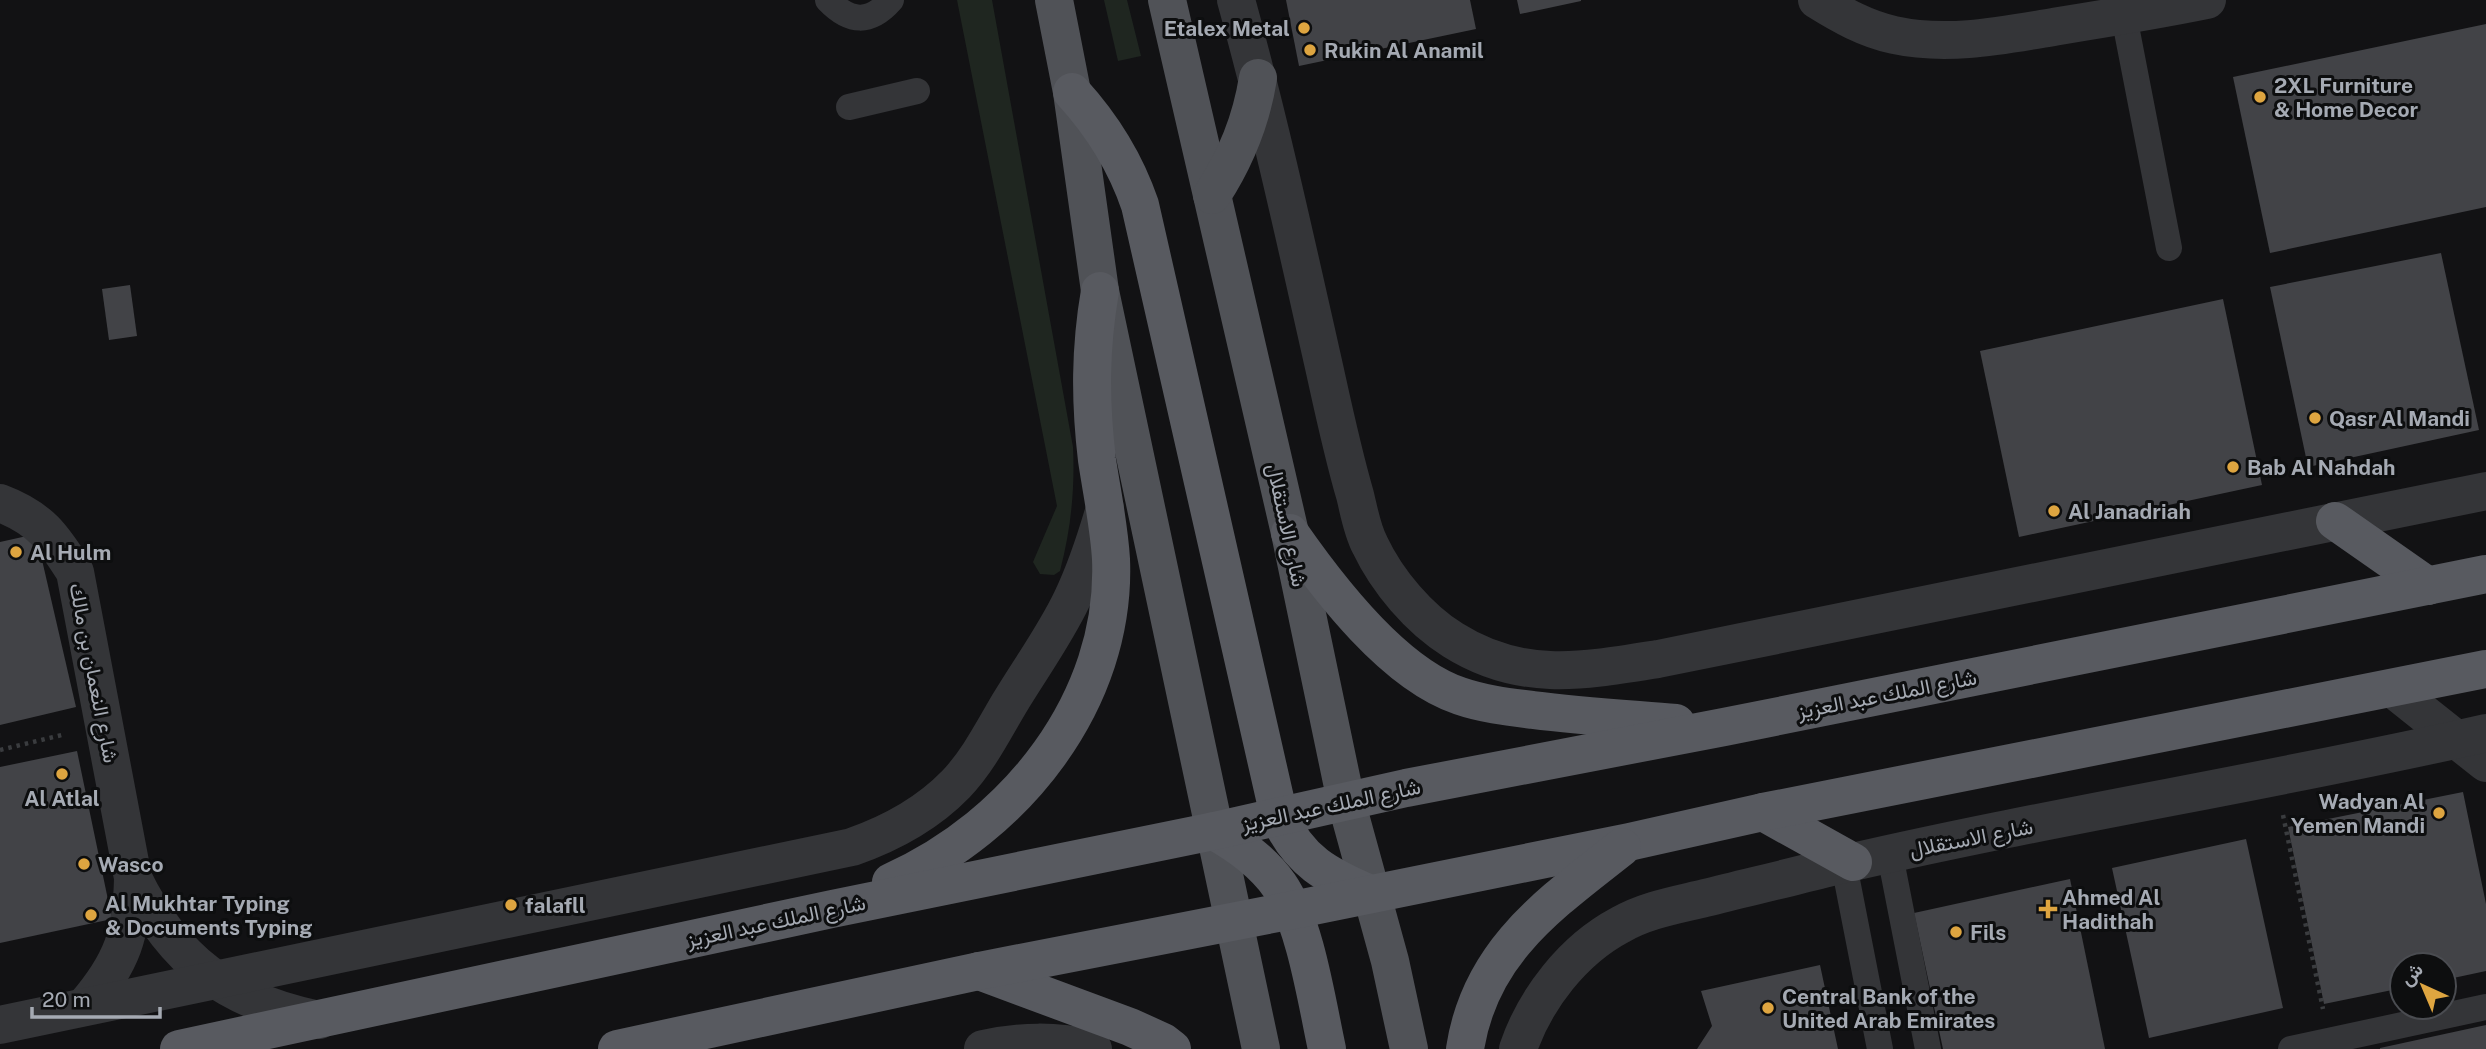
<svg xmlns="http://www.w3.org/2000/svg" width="2486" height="1049" viewBox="0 0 2486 1049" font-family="'Public Sans',Vazirmatn,sans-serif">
<rect width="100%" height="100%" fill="#121214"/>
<!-- green -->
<g fill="#1f2620">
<path d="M957 0H992L1073 447C1075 489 1071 529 1060 571L1054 575 1040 574 1033 562 1057 506Z"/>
<path d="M1104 0H1127L1141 56 1118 61Z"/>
</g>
<!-- building -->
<g fill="#424347">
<path d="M1286 0H1470L1476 29 1299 66Z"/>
<path d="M1517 0H1581V1L1520 14Z"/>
<path d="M2486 24V207L2270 253 2233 77Z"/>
<path d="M2441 253 2479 430 2308 467 2270 287Z"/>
<path d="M130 285 137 336 109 340 102 289Z"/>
<path d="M2223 299 2262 485 2019 537 1980 351Z"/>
<path d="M36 534 76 707 0 725V542Z"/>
<path d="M77 751 112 919 0 943V767Z"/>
<path d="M2463 792 2486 904V971L2444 980V965H2402V988L2324 1004 2288 827Z"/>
<path d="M2246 839 2283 1008 2149 1038 2112 868Z"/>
<path d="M2070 879 2105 1049H1943L1914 913Z"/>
<path d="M1820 965 1838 1049H1697L1712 1026 1701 991Z"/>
<path d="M2486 1025V1049H2380V1048Z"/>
</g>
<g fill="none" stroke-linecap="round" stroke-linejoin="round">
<!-- path -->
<g stroke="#3a3c3f" stroke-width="4.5" stroke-dasharray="3.5 5" stroke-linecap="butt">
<path d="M0 750 66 734"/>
<path d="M2283 815 2323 1009"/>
</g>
<!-- service -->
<g stroke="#343538" stroke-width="26">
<path d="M828 0C850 23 870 24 891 0"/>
<path d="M2124 16 2169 248"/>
<path d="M849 107 917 91"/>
<path d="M1890 855 1928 1049"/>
<path d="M1844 865 1880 1049"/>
<path d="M2291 1049 2486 1007"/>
</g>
<!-- minor -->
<g stroke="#343538" stroke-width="38">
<path d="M1236 0C1270 123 1297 247 1325 371 1334 412 1343 454 1355 495 1359 511 1362 530 1370 545 1387 581 1419 619 1453 640 1521 683 1584 671 1658 659L2486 491"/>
<path d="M1817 0C1841 15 1866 29 1894 35 1949 47 2005 35 2059 26 2109 18 2158 10 2207 0"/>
<path d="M0 503C40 518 53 537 75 572L133 878C132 934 122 963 85 1006"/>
<path d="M2393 689 2486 763"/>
<path d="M133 878C174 962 228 1001 319 1020"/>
<path d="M0 1025 852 847C892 833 927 814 956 784 978 761 993 731 1009 704 1030 669 1055 635 1072 599 1086 570 1096 539 1105 508"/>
<path d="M983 1049C1021 1041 1055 1040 1093 1049"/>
<path d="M1518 1049C1535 999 1573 950 1620 925 1646 910 1676 905 1705 898 1745 888 1784 879 1823 869 2043 817 2266 783 2486 733"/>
</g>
<!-- primary -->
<g stroke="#505257" stroke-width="38">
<path d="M1054 0 1072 92 1100 291 1261 1049"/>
<path d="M1167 0 1290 533 1346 801 1390 961 1409 1049"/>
<path d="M1212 195C1236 158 1251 122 1258 78"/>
</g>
<!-- trunk -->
<g stroke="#585a60" stroke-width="38">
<path d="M1072 92C1103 126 1125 161 1140 205L1279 816C1298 861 1328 876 1370 894"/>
<path d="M2335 521 2428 586"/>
<path d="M1290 533C1329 589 1394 674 1460 696 1483 704 1509 707 1533 710 1581 716 1629 719 1676 723"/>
<path d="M1763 812 1853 862"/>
<path d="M1214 831C1239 845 1262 861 1279 885 1305 922 1317 1003 1327 1049"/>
<path d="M891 882C1015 827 1117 701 1111 559 1109 526 1102 493 1097 460 1090 401 1090 349 1100 291"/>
<path d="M979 971 1130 1027 1163 1042 1172 1049"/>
<path d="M179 1049 832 909 1214 831 1406 788 1724 727 2486 574"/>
<path d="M617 1049 979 971 1293 910 1629 842 1763 812 2486 669"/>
<path d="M1465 1049C1480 951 1550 904 1622 847"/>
</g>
</g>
<!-- markers -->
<g fill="#dea540" stroke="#0d0e0f" stroke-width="2.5">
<circle cx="1304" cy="28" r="7"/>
<circle cx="1310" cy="50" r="7"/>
<circle cx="2260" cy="97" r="7"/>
<circle cx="2315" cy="418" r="7"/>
<circle cx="2233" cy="467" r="7"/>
<circle cx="2054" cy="511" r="7"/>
<circle cx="16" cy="552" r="7"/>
<circle cx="62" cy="774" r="7"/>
<circle cx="2439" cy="813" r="7"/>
<circle cx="84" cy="864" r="7"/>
<circle cx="511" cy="905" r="7"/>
<path d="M2044.5 898.5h7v7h7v7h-7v7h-7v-7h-7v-7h7z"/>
<circle cx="91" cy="915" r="7"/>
<circle cx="1956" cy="932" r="7"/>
<circle cx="1768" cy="1008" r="7"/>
</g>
<g text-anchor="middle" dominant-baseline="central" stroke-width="6" stroke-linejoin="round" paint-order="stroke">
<!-- poi labels -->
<g font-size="21" font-weight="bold" fill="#a5aab3" stroke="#0d0e0f" text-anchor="start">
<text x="1290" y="28" text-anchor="end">Etalex Metal</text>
<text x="1324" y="50">Rukin Al Anamil</text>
<text x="2274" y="85">2XL Furniture<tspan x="2274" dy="24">&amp; Home Decor</tspan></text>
<text x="2329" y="418">Qasr Al Mandi</text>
<text x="2247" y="467">Bab Al Nahdah</text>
<text x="2068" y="511">Al Janadriah</text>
<text x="30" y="552">Al Hulm</text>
<text x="62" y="798" text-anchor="middle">Al Atlal</text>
<text x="2425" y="801" text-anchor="end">Wadyan Al<tspan x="2425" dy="24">Yemen Mandi</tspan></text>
<text x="98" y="864">Wasco</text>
<text x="2062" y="897">Ahmed Al<tspan x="2062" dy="24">Hadithah</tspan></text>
<text x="105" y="903">Al Mukhtar Typing<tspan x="105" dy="24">&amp; Documents Typing</tspan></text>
<text x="525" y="905">falafll</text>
<text x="1970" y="932">Fils</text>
<text x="1782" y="996">Central Bank of the<tspan x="1782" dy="24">United Arab Emirates</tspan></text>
</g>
<!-- street labels -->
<g font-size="21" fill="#a5aab3" stroke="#0d0e0f">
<text transform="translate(1287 525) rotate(78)">شارع الاستقلال</text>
<text transform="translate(94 673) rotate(79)">شارع النعمان بن مالك</text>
<text transform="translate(1887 694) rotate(-11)">شارع الملك عبد العزيز</text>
<text transform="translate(1331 805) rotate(-12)">شارع الملك عبد العزيز</text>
<text transform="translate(1971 838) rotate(-11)">شارع الاستقلال</text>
<text transform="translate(776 921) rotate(-12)">شارع الملك عبد العزيز</text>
</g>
</g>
<!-- north arrow -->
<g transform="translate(2423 986) rotate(316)"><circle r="33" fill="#0d0e0f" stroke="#4a4c51" stroke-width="2"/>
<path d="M0-5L12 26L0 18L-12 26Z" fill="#dea540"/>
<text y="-10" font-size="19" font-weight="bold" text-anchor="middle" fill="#a5aab3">ش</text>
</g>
<!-- scale -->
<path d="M32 1007v10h128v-10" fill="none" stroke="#a5aab3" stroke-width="3.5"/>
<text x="42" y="1007" font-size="21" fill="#a5aab3" stroke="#0d0e0f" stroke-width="5" paint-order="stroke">20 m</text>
</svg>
